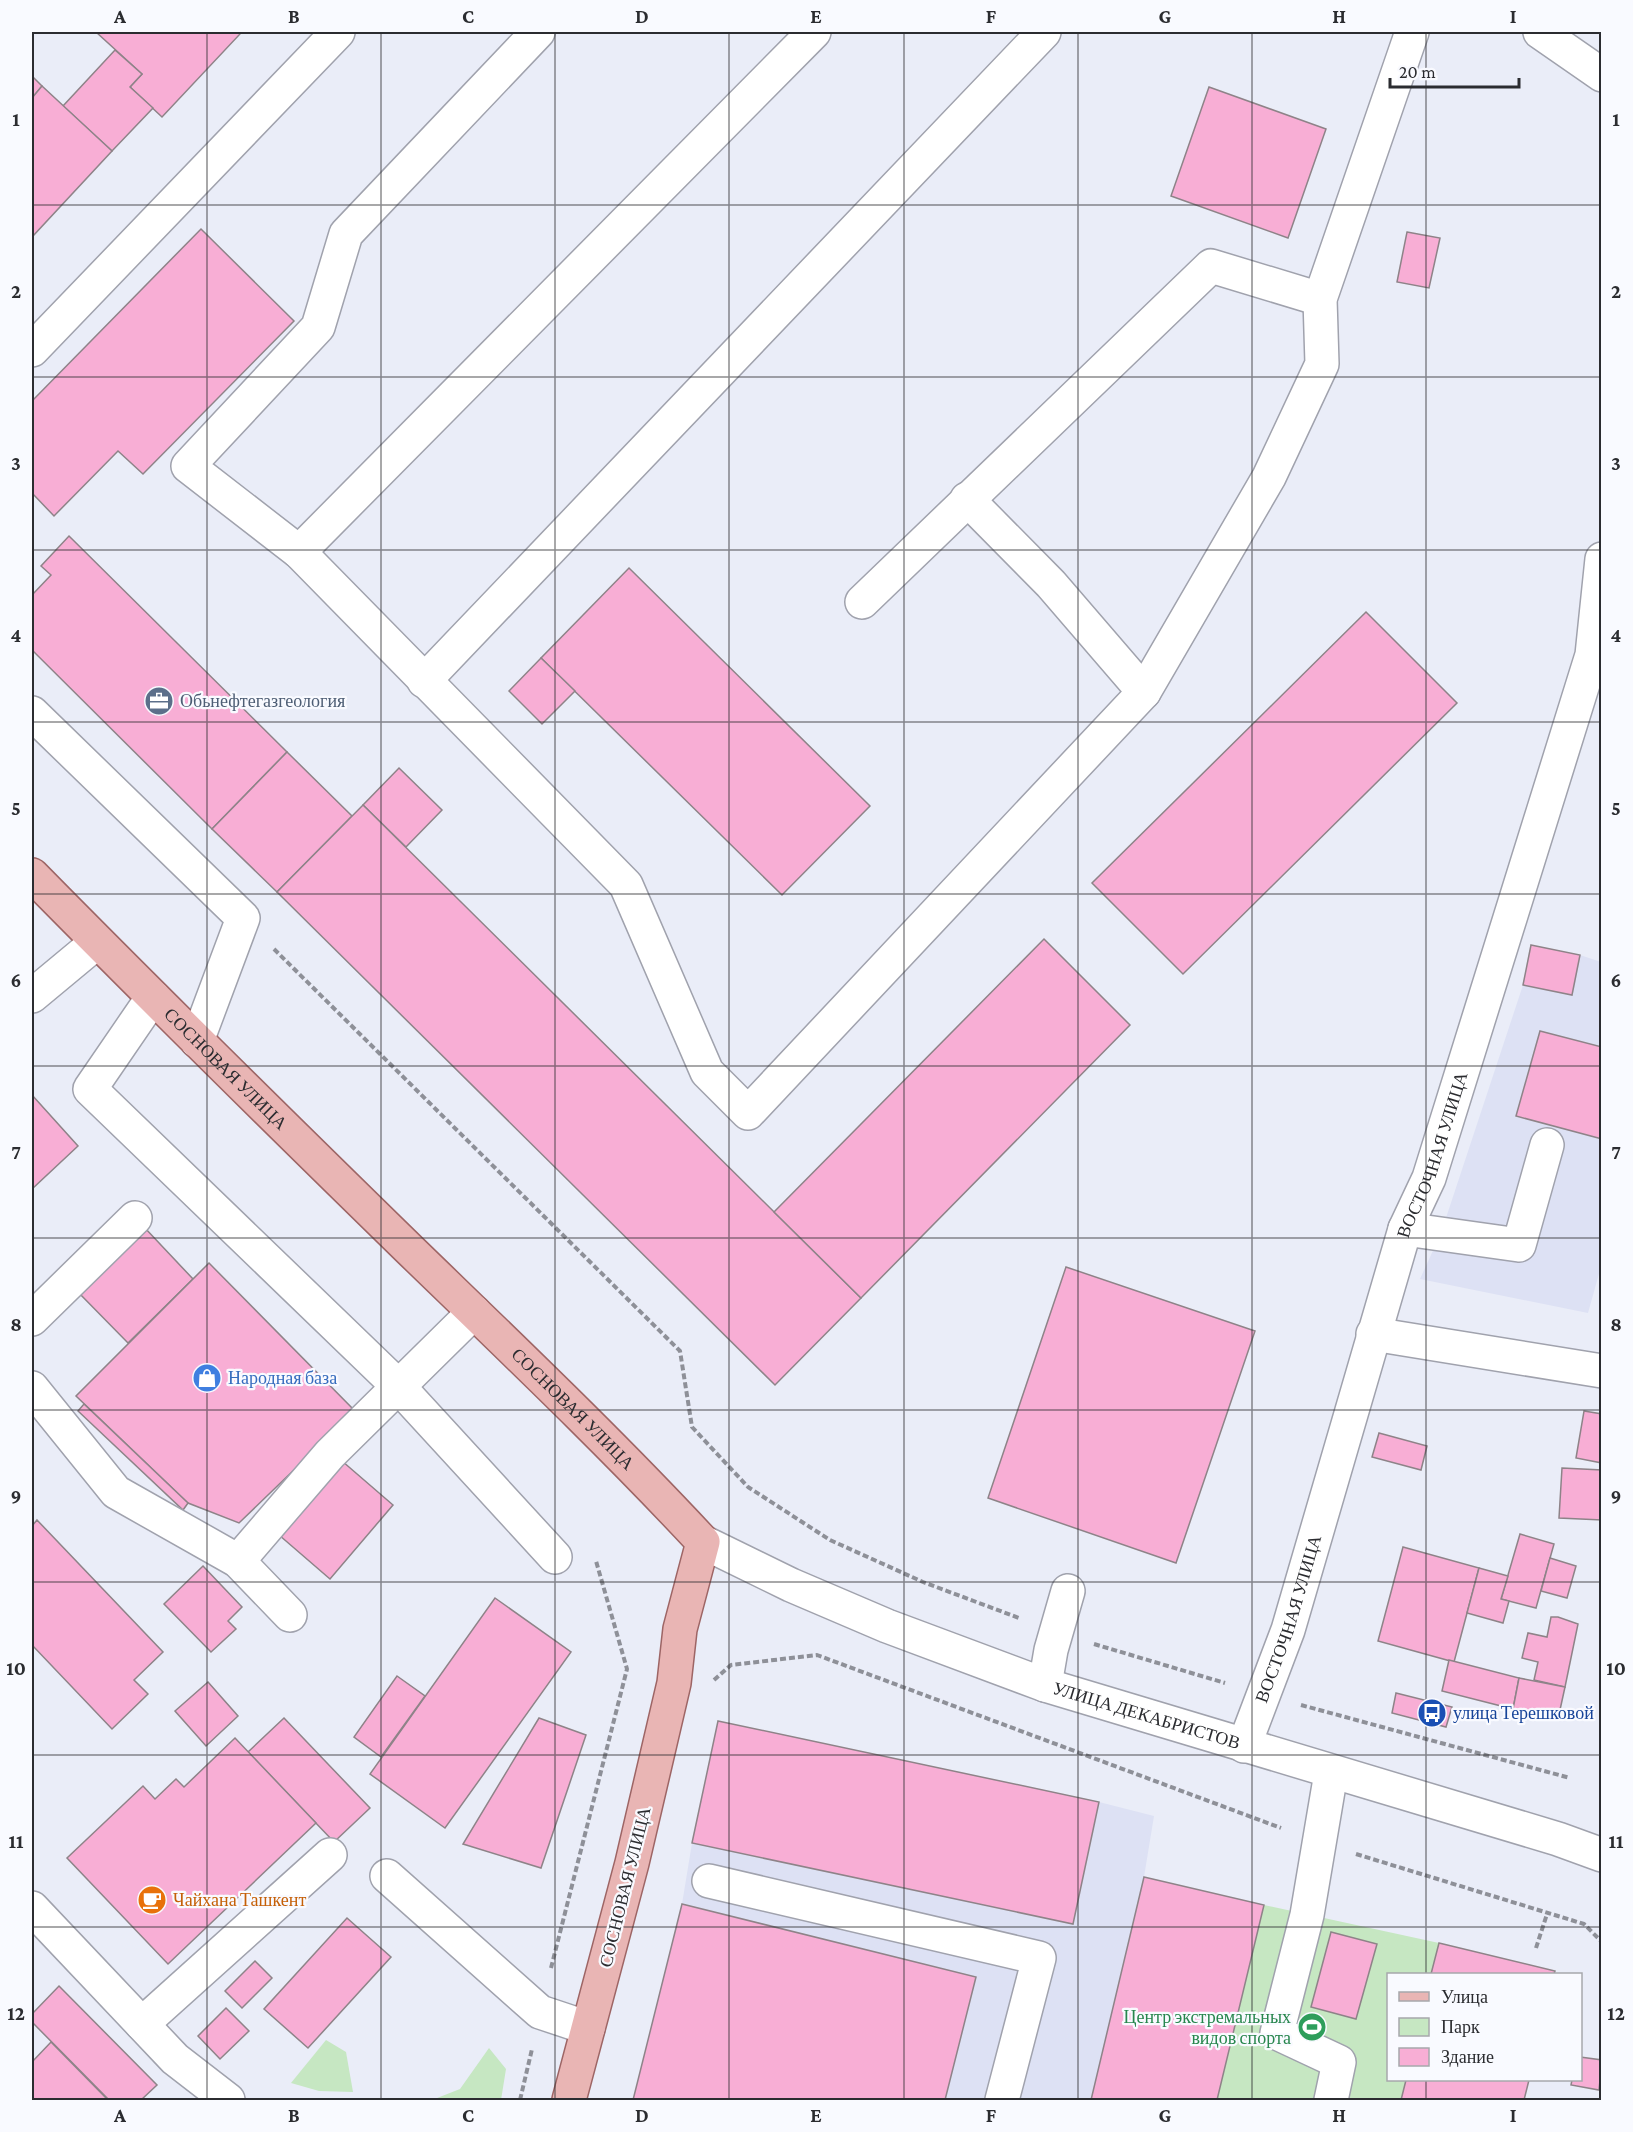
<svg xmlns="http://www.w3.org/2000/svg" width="1633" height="2132" viewBox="0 0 1633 2132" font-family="'Crimson Pro',serif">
<rect width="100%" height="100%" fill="#eaedf8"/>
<!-- built -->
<g fill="#dde1f4">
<path d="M1531 945 1580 955 1601 962 1602 1263 1588 1313 1420 1279 1441 1233 1523 985Z"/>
<path d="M718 1721 1099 1802 1154 1816 1144 1877 1264 1905 1217 2100H634L682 1904 692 1843Z"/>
</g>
<!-- green -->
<g fill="#c6e7c2">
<path d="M1264 1905 1439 1943 1555 1971 1554 1974H1388V2080H1529L1524 2100H1217Z"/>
<path d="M326 2040 346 2052 353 2092 319 2091 291 2083Z"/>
<path d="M489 2048 506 2069 501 2100H432L460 2089Z"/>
</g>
<!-- building -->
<g fill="#f8aed5" stroke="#8e8388" stroke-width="1.5">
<path d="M96 32H237L240 34 162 117 130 87 142 74Z"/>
<path d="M115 50 142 74 130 87 153 108 112 151 63 106Z"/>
<path d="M32 76 42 86 32 98Z"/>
<path d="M42 86 112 151 32 237V98Z"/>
<path d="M1209 87 1326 129 1288 238 1171 196Z"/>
<path d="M201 229 294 321 143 474 118 451 54 516 32 493V401Z"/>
<path d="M1407 232 1440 238 1429 288 1397 282Z"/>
<path d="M69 536 287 752 212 829 32 650V595L51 575 41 566Z"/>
<path d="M629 568 870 806 782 895 541 658Z"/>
<path d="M1366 612 1457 703 1183 974 1092 883Z"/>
<path d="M541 658 575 691 542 724 509 691Z"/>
<path d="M287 752 352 816 277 892 212 829Z"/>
<path d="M399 768 442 810 406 847 363 805Z"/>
<path d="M363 805 861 1298 775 1385 277 892Z"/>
<path d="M1044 939 1130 1025 861 1298 774 1212Z"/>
<path d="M1531 945 1580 955 1572 995 1523 985Z"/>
<path d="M1540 1031 1602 1047V1139L1516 1116Z"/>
<path d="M32 1095 78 1146 32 1189Z"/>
<path d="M144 1227 193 1279 128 1343 77 1291Z"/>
<path d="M209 1263 355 1411 239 1523 188 1503 76 1396Z"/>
<path d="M1066 1267 1255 1331 1176 1563 988 1498Z"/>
<path d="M84 1404 188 1503 183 1510 78 1411Z"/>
<path d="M1584 1411 1602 1414V1463L1576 1458Z"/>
<path d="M1379 1433 1427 1446 1421 1470 1372 1457Z"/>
<path d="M342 1461 393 1505 330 1579 279 1535Z"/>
<path d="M1562 1468 1602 1470V1520L1559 1518Z"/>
<path d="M37 1520 163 1652 134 1680 148 1694 112 1729 32 1645V1526Z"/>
<path d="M1520 1534 1554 1544 1536 1608 1501 1599Z"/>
<path d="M1403 1547 1479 1568 1454 1662 1378 1641Z"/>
<path d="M1550 1558 1576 1566 1567 1598 1541 1591Z"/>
<path d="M203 1566 242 1607 228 1621 236 1629 211 1652 164 1604Z"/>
<path d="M1479 1568 1508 1576 1501 1599 1509 1601 1503 1623 1467 1613Z"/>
<path d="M495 1598 571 1652 445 1828 370 1774Z"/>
<path d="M1551 1617H1558L1578 1624 1565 1687 1534 1680 1538 1662 1522 1658 1528 1633 1547 1637Z"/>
<path d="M1449 1660 1519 1678 1513 1709 1442 1691Z"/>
<path d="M397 1676 425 1696 381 1757 354 1737Z"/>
<path d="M1519 1678 1565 1687 1558 1719 1513 1709Z"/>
<path d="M208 1682 238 1716 206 1746 175 1711Z"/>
<path d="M1396 1693 1452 1707 1446 1727 1392 1713Z"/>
<path d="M284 1718 370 1808 334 1842 248 1752Z"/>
<path d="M539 1718 586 1735 541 1868 463 1844Z"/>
<path d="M718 1721 1099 1802 1073 1924 692 1843Z"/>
<path d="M235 1738 316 1823 168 1964 67 1858 143 1786 155 1799 176 1779 184 1787Z"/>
<path d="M1144 1877 1264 1905 1217 2100H1091Z"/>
<path d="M682 1904 976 1977 945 2100H633Z"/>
<path d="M347 1918 391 1957 308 2048 264 2009Z"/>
<path d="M1331 1932 1377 1944 1356 2019 1311 2007Z"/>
<path d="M1439 1943 1555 1971 1554 1974H1431Z"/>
<path d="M255 1961 272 1978 242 2008 225 1991Z"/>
<path d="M59 1986 157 2085 141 2100H109L32 2022V2014Z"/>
<path d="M226 2008 249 2031 220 2059 198 2036Z"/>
<path d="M51 2042 107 2099 106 2100H32V2062Z"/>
<path d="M1580 2057 1602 2060 1599 2090 1571 2085 1572 2080H1580Z"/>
<path d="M1406 2080H1529L1524 2100H1401Z"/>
</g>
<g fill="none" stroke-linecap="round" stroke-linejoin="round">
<!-- minor casing -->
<g stroke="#a0a2ad" stroke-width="36">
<g id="minor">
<path d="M538 32 346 234 318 327 188 466 299 552 626 885 707 1072 748 1113 1144 692 1269 477 1322 364 1320 299 1412 32"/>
<path d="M1540 32 1602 75"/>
<path d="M32 350 338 32"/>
<path d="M967 499 1051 584 1144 692"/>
<path d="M299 552 814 32"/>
<path d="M862 602 1211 266 1320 299"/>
<path d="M424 681 1044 32"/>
<path d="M32 713 243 918 197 1041"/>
<path d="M32 996 97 942"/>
<path d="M153 997 90 1089 398 1386 555 1557"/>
<path d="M1405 1229 1519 1245 1547 1145"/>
<path d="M32 1319 135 1218"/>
<path d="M1373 1334 1602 1371"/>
<path d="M32 1388 116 1492 238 1561 290 1615"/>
<path id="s1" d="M703 1542 791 1585 887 1626 1045 1685 1558 1839 1602 1855"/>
<path d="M238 1561 330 1454 474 1312"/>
<path d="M1045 1685 1051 1650 1068 1591"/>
<path id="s2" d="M1244 1746 1288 1630 1405 1229 1429 1178 1592 655 1602 559"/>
<path d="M387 1876 540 2012 588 2028"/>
<path d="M709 1881 1039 1958 1002 2100"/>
<path d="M32 1908 175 2059 228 2100"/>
<path d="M142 2024 330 1855"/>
<path d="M1331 2100 1339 2062 1277 2033 1307 1915 1331 1773"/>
</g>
</g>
<!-- major casing -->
<g stroke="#9d6565" stroke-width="36">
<g id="major">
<path id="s3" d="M32 875C156 1001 283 1126 410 1250 509 1346 609 1441 703 1542L680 1629 674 1683 632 1863 569 2100"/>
</g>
</g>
<!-- path -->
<g stroke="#8e9098" stroke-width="4" stroke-dasharray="6 3" stroke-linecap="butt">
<path d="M274 949 680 1351 692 1427 748 1487 830 1540 923 1582 1019 1618"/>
<path d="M1094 1644 1225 1683"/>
<path d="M714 1680 731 1665 817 1655 1281 1828"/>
<path d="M1301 1705 1570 1778"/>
<path d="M1356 1854 1584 1924 1602 1942"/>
<path d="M1536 1948 1547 1914"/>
<path d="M551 1968 627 1669 596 1561"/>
<path d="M520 2100 532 2049"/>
</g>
<!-- minor -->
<use href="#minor" stroke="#fff" stroke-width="33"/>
<!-- major -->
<use href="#major" stroke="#e9b5b4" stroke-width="33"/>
</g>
<!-- grid -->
<path fill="none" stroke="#2b2c30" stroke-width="1.5" stroke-opacity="0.55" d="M207 32V2100M381 32V2100M555 32V2100M729 32V2100M904 32V2100M1078 32V2100M1252 32V2100M1426 32V1974M32 205H1602M32 377H1602M32 550H1602M32 722H1602M32 894H1602M32 1066H1602M32 1238H1602M32 1410H1602M32 1582H1602M32 1755H1602M32 1927H1602M1426 2080V2100"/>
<!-- icons -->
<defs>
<g id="office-disc" transform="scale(1.5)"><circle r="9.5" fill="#5c6f8a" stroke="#f9faff"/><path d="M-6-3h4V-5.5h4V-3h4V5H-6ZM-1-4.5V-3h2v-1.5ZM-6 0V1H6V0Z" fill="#fff"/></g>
<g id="shop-disc" transform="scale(1.5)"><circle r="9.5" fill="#3f7fe0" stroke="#f9faff"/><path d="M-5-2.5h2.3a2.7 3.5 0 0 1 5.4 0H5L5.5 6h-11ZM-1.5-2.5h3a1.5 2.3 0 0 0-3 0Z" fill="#fff"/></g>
<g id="bus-disc" transform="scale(1.5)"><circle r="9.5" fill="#1a4fb4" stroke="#f9faff"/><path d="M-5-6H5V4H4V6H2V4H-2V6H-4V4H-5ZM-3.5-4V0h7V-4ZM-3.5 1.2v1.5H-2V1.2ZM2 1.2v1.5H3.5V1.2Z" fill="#fff"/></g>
<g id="cafe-disc" transform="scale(1.5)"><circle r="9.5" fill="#e8710a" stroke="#f9faff"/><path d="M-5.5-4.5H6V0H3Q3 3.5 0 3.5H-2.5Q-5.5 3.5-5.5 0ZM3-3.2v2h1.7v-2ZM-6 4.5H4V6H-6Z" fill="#fff"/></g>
<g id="stadium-disc" transform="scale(1.5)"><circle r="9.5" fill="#2e9e5b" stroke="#f9faff"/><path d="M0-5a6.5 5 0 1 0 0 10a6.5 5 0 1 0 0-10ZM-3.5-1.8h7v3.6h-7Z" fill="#fff"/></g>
</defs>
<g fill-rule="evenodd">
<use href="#office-disc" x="159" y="701"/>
<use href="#shop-disc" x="207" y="1378"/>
<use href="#bus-disc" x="1432" y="1713"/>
<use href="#cafe-disc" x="152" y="1900"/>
<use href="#stadium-disc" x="1312" y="2027"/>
</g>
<g text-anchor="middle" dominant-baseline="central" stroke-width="4.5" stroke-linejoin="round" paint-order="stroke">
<!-- service labels -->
<g font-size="18" fill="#4e5e75" stroke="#f9faff" text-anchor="start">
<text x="180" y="701">Обьнефтегазгеология</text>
</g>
<!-- street labels -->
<g font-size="18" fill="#2b2c30" stroke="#f9faff">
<text stroke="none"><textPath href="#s3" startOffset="274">СОСНОВАЯ УЛИЦА</textPath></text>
<text stroke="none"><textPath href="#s2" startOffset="621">ВОСТОЧНАЯ УЛИЦА</textPath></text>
<text stroke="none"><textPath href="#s3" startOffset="760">СОСНОВАЯ УЛИЦА</textPath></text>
<text stroke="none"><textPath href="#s2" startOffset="135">ВОСТОЧНАЯ УЛИЦА</textPath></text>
<text stroke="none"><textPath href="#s1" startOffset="477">УЛИЦА ДЕКАБРИСТОВ</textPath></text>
<text transform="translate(625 1887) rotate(-76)">СОСНОВАЯ УЛИЦА</text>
</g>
<!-- shop labels -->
<g font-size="18" fill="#366cbe" stroke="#f9faff" text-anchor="start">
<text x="228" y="1378">Народная база</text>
</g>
<!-- transit labels -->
<g font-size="18" fill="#164399" stroke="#f9faff" text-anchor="start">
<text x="1453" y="1713">улица Терешковой</text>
</g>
<!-- food labels -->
<g font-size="18" fill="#c56008" stroke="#f9faff" text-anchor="start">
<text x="173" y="1900">Чайхана Ташкент</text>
</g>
<!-- leisure labels -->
<g font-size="18" fill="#27864d" stroke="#f9faff" text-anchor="end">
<text x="1291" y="2017">Центр экстремальных<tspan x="1291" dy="21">видов спорта</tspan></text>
</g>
</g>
<!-- border -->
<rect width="1633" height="2132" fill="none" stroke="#f9faff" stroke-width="66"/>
<!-- legend -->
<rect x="1387" y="1973" width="195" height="108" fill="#f9faff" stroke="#a7a8ac" stroke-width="1.5"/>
<rect x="1399" y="1992" width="30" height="9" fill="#e9b5b4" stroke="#a7a8ac" stroke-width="1.5"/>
<text x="1441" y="2003" font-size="18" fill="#2b2c30">Улица</text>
<rect x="1399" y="2018" width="30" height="18" fill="#c6e7c2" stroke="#a7a8ac" stroke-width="1.5"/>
<text x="1441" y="2033" font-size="18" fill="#2b2c30">Парк</text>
<rect x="1399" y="2048" width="30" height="18" fill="#f8aed5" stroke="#a7a8ac" stroke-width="1.5"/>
<text x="1441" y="2063" font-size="18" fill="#2b2c30">Здание</text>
<!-- scale -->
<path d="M1390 78v9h129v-9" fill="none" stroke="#2b2c30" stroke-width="3"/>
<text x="1399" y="78" font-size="18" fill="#2b2c30" stroke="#f9faff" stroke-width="4.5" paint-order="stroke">20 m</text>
<rect x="33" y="33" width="1567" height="2066" fill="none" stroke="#2b2c30" stroke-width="2"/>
<g font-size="20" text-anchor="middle" font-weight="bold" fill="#2b2c30">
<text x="120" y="23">A</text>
<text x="294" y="23">B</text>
<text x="468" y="23">C</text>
<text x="642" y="23">D</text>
<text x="816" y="23">E</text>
<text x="991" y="23">F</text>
<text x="1165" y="23">G</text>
<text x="1339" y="23">H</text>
<text x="1513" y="23">I</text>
<text x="16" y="126">1</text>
<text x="1616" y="126">1</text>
<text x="16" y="298">2</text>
<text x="1616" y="298">2</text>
<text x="16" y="470">3</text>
<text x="1616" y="470">3</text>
<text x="16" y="642">4</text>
<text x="1616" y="642">4</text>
<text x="16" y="815">5</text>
<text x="1616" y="815">5</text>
<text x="16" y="987">6</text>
<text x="1616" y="987">6</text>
<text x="16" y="1159">7</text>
<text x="1616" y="1159">7</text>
<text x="16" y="1331">8</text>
<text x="1616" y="1331">8</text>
<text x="16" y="1503">9</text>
<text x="1616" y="1503">9</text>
<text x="16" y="1675">10</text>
<text x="1616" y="1675">10</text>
<text x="16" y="1848">11</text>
<text x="1616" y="1848">11</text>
<text x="16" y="2020">12</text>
<text x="1616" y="2020">12</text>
<text x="120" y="2122">A</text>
<text x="294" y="2122">B</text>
<text x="468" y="2122">C</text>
<text x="642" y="2122">D</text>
<text x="816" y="2122">E</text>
<text x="991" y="2122">F</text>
<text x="1165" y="2122">G</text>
<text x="1339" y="2122">H</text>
<text x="1513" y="2122">I</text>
</g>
</svg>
